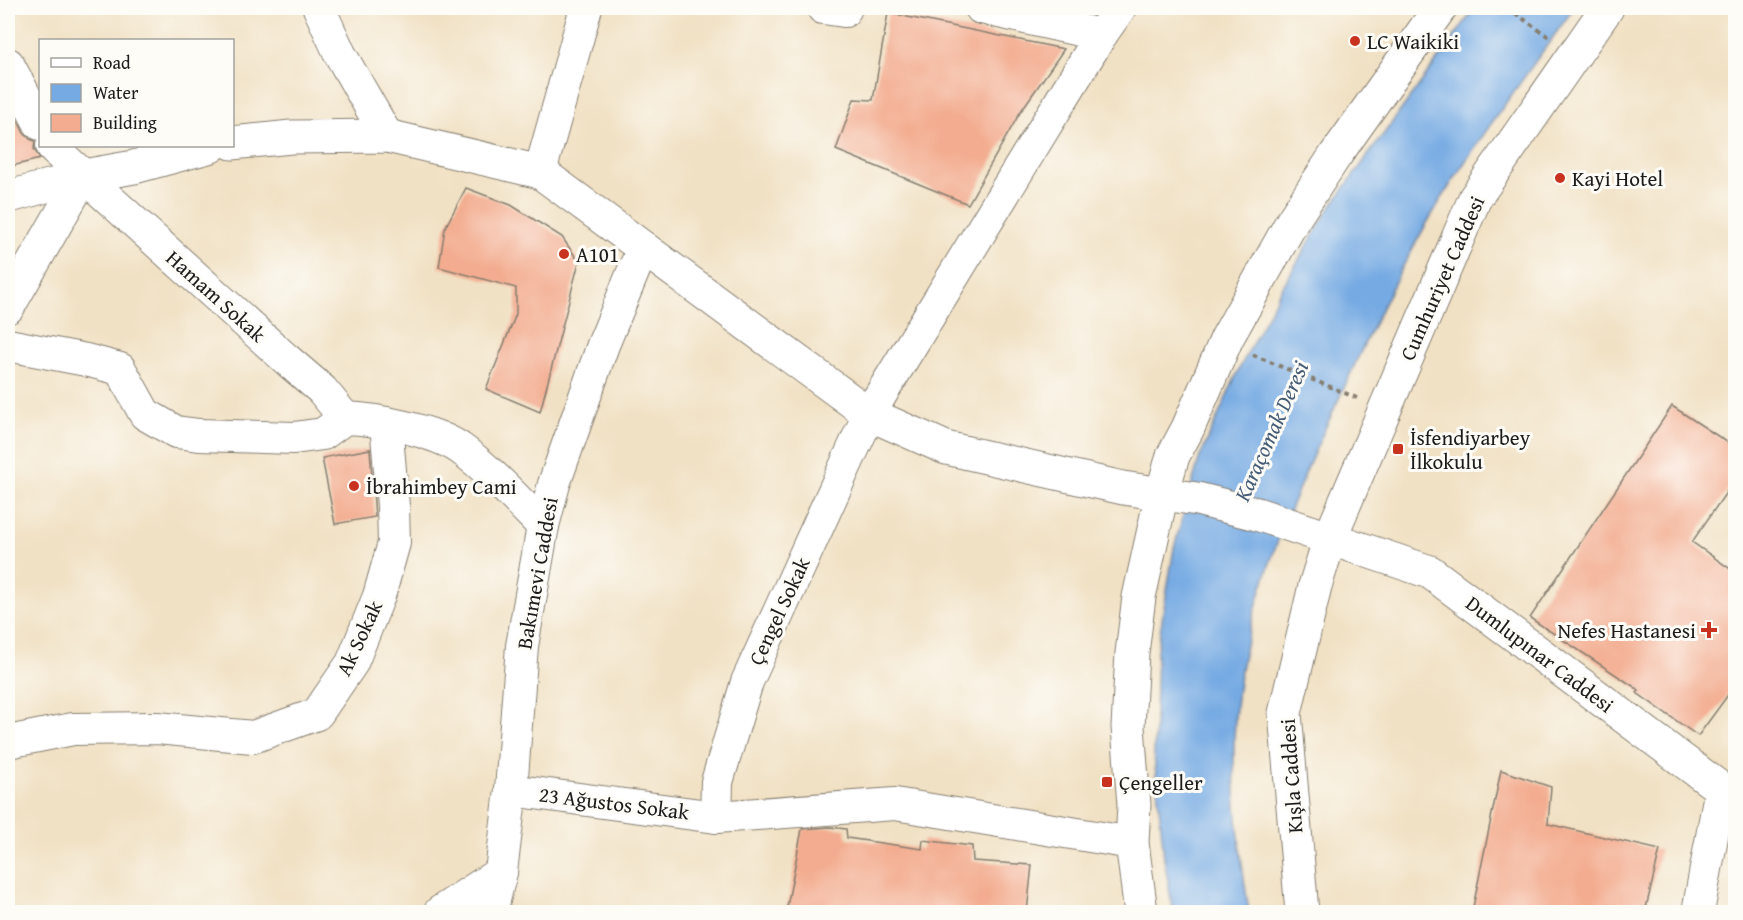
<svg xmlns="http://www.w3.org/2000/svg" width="1743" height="920" viewBox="0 0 1743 920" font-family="'Gentium Book Plus',serif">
<rect width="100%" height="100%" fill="#fdfcf7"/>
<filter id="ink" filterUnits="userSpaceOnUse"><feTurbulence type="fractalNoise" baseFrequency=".0167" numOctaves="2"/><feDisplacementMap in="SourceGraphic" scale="12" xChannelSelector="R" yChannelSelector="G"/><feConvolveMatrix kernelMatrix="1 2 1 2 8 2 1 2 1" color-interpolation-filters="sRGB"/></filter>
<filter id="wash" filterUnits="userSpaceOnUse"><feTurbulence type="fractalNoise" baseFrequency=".008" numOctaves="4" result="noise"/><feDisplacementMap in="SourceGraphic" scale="24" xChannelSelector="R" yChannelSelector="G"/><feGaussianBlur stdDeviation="1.35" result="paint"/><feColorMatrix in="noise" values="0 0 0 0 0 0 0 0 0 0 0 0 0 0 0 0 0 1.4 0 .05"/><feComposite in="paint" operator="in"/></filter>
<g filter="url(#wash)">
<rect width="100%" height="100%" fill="#f1e1c4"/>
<!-- water -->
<path fill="#76aae3" stroke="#496380" stroke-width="1.5" d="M1475 8H1574C1534 64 1492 120 1454 179 1403 257 1363 346 1324 431 1289 508 1255 590 1240 675 1227 754 1237 834 1249 912H1173L1164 858 1154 755 1157 650 1174 548 1199 459 1237 373 1280 291 1327 212Z"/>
<g id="blocks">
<!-- building -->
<g fill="#f3ac8f">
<path d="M888 13 1064 49 1021 111 968 204 836 150 854 99 873 100Z"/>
<path d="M18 121 24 133 30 139 35 141 34 149 40 159 8 167V123Z"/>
<path d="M466 188 511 205 562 237 579 262 540 412 486 389 516 314V288L439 267 445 228Z"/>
<path d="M1672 406 1736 448V478L1692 542 1736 573V684L1698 736 1637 693 1639 690 1530 618Z"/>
<path d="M370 449 375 517 335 524 322 458Z"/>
<path d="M1501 770 1551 787 1548 824 1660 850 1645 912H1472Z"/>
<path d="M830 827 846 829 847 838 922 849 923 840 972 846 973 861 1032 865 1027 912H786L802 829Z"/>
</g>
</g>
</g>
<g filter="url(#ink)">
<use href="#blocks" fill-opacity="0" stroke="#867e70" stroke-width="1.5"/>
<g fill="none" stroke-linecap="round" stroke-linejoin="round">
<!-- minor casing -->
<g stroke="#867e70" stroke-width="34">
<g id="minor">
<path d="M319 8 340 54 387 136"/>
<path d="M823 8 844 11 846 8"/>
<path d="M981 8 1101 35"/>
<path d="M8 64 40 124"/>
<path d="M52 146 55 150 286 359 322 390 345 418"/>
<path d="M540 172 586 8"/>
<path d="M8 197 83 176"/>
<path d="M8 345 86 360 120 369 145 414 176 432 199 435 294 438 323 434 345 418C376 419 436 431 461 449 491 471 517 500 543 526"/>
<path d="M8 742 73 729 157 728 253 737 317 714 352 663 379 596 394 543 393 506 386 423"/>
<path d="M511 790 716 817 895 804 1132 843"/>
<path d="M716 817 717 782 747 682 869 414 1101 35 1120 8"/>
<path d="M440 912 501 872"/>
<path d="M491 912 501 872 511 790 522 646 543 526 554 484 603 345 643 248"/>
<path d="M1698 912 1721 788"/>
</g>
</g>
<!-- secondary casing -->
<g stroke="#867e70" stroke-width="35">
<g id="secondary">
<path d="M232 143 291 137 387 136 540 172 869 414 946 448 1123 488 1197 499 1257 514 1430 572 1736 800"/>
<path d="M8 307 83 176 134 167 211 146"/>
</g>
</g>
<!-- primary casing -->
<g stroke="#867e70" stroke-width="35">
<g id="primary">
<path d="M1141 912 1132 843 1134 805 1128 727 1132 653 1139 597 1162 493 1173 456 1188 428 1227 338 1293 220 1335 156 1440 8"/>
<path d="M1302 912 1285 713 1315 586 1330 538 1475 198 1607 8"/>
</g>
</g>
<!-- path -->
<g stroke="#867e70" stroke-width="4" stroke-dasharray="4.5 4.5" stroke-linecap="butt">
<path d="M1508 8 1549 37"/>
<path d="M1253 355 1357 398"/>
</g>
<!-- minor -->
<use href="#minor" stroke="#fff" stroke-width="32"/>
<!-- secondary -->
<use href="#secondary" stroke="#fff" stroke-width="33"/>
<!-- primary -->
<use href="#primary" stroke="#fff" stroke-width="33"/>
</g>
</g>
<!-- markers -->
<g fill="#c8321e" stroke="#fdfcf7" stroke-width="2">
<circle cx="1355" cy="41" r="6"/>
<circle cx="1560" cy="178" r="6"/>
<circle cx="564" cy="254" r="6"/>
<rect x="1392" y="443" width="12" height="12" rx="3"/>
<circle cx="354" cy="486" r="6"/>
<path d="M1706 621h6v6h6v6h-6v6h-6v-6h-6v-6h6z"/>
<rect x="1101" y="776" width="12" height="12" rx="3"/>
</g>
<g text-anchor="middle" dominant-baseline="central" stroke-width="6" stroke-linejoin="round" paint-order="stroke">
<!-- poi labels -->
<g font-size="21" fill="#1c1c1c" stroke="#fdfcf7" text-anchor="start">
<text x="1367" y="41">LC Waikiki</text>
<text x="1572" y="178">Kayi Hotel</text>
<text x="576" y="254">A101</text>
<text x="1410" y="437">İsfendiyarbey<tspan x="1410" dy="24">İlkokulu</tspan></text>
<text x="366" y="486">İbrahimbey Cami</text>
<text x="1696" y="630" text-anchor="end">Nefes Hastanesi</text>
<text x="1119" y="782">Çengeller</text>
</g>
<!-- street labels -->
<g font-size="21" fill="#1c1c1c" stroke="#fdfcf7">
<text transform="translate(1442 278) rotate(-66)">Cumhuriyet Caddesi</text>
<text transform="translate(216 296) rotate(42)">Hamam Sokak</text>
<text transform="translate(537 573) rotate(-80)">Bakımevi Caddesi</text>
<text transform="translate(779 611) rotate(-65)">Çengel Sokak</text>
<text transform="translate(359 638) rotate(-65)">Ak Sokak</text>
<text transform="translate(1540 654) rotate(37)">Dumlupınar Caddesi</text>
<text transform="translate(1291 776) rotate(-94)">Kışla Caddesi</text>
<text transform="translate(614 803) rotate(7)">23 Ağustos Sokak</text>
</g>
<!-- water labels -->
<g font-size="22" font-style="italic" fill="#445c76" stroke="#fdfcf7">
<text transform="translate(1271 431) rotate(-66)">Karaçomak Deresi</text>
</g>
</g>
<!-- margin -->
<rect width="1743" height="920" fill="none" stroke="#fdfcf7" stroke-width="30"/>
<!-- legend -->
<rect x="39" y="39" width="195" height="108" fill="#fdfcf7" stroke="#a3a29f" stroke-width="1.5"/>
<rect x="51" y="58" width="30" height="9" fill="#ffffff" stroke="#a3a29f" stroke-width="1.5"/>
<text x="93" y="69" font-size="18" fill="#1c1c1c">Road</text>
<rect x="51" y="84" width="30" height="18" fill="#76aae3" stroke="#a3a29f" stroke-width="1.5"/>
<text x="93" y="99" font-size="18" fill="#1c1c1c">Water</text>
<rect x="51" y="114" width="30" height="18" fill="#f3ac8f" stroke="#a3a29f" stroke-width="1.5"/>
<text x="93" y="129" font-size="18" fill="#1c1c1c">Building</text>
</svg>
